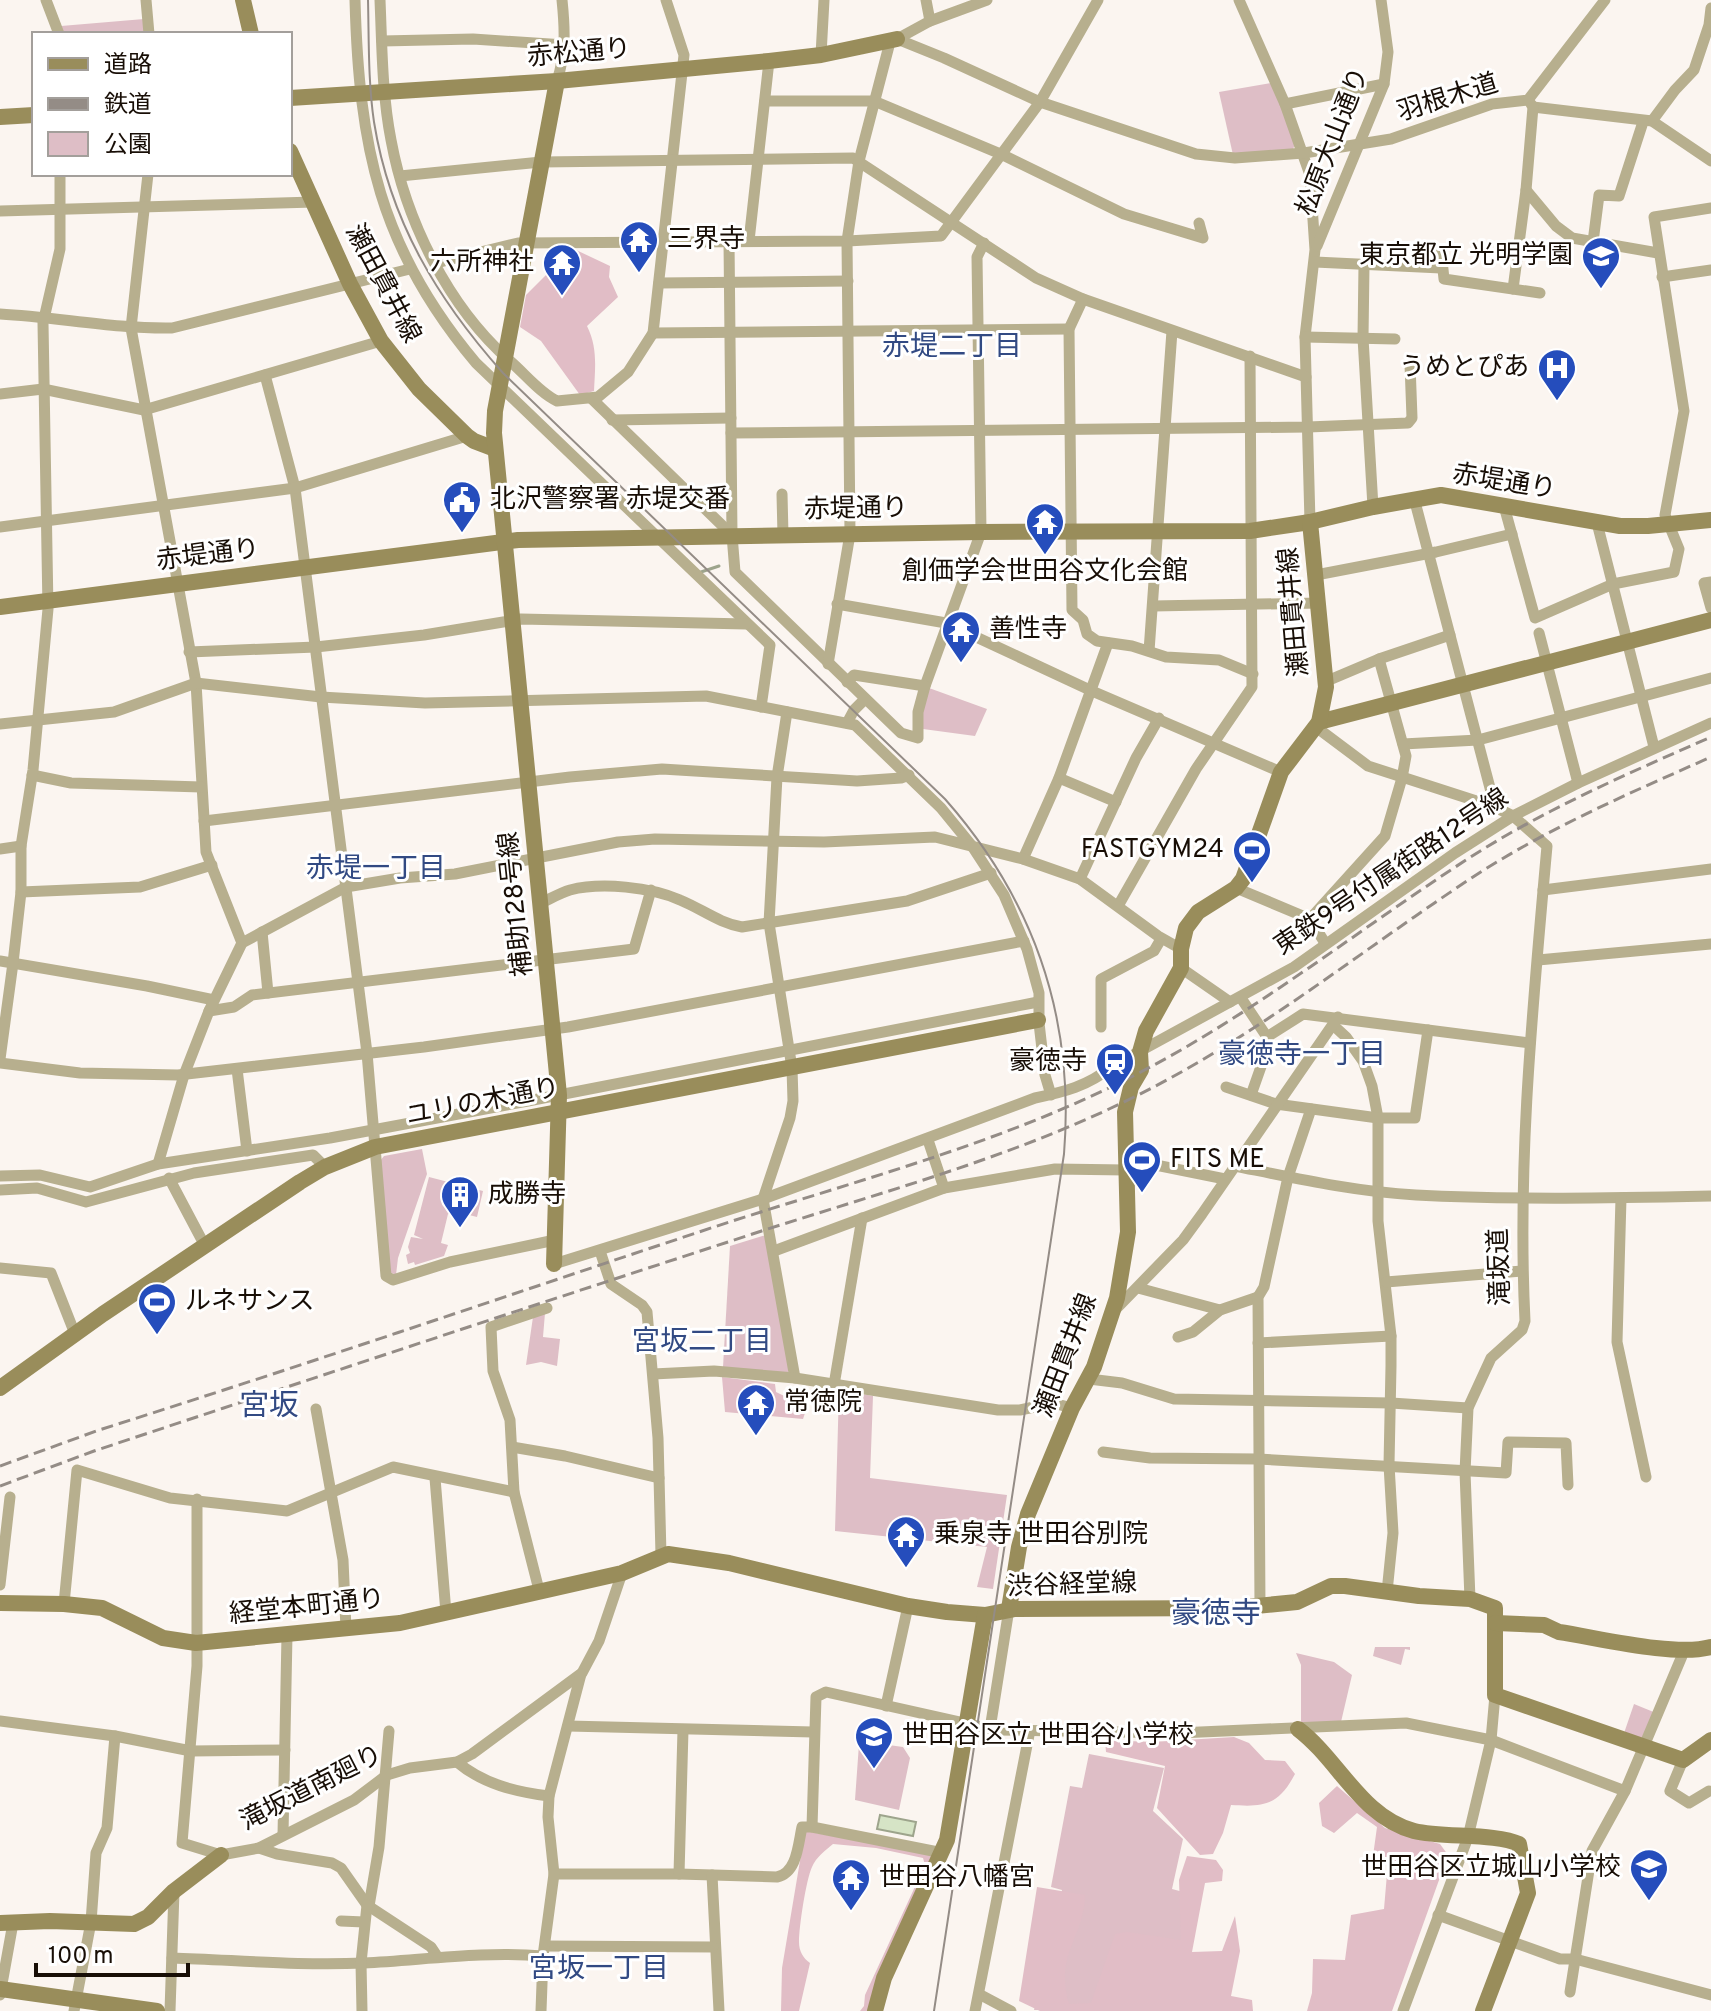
<svg xmlns="http://www.w3.org/2000/svg" width="1711" height="2011" viewBox="0 0 1711 2011" font-family="Overpass,'Noto Sans JP',sans-serif">
<rect width="100%" height="100%" fill="#fbf5f0"/>
<!-- green -->
<g fill="#debec6">
<path d="M144 19 145 34H62L61 26Z"/>
<path d="M1271 83 1296 143 1293 149 1233 155 1219 92Z"/>
<path d="M929 688 987 709 975 736 923 729V711Z"/>
<path d="M422 1149 427 1174 398 1258 396 1275 389 1272 380 1161 384 1156Z"/>
<path d="M429 1177 483 1191 477 1217 469 1215 468 1218 448 1214 441 1243 448 1245 444 1256 415 1265 414 1262 408 1264 406 1255 410 1253 408 1247 411 1237 423 1239 414 1235Z"/>
<path d="M766 1235 790 1369 787 1374 723 1367 730 1246Z"/>
<path d="M545 1313 543 1337 560 1339 557 1366 541 1362 526 1365 533 1317Z"/>
<path d="M839 1390 873 1396 870 1478 1007 1495 993 1589 977 1587 987 1547 835 1531Z"/>
<path d="M1375 1647H1410V1650L1405 1649 1401 1665 1373 1656Z"/>
<path d="M1296 1653 1334 1662 1352 1675 1341 1722 1301 1723V1665Z"/>
<path d="M1634 1704 1656 1713 1642 1745 1622 1739Z"/>
<path d="M867 1742 903 1747 910 1758 899 1810 855 1800 859 1744 866 1745Z"/>
<path d="M1089 1754 1164 1768 1153 1811 1183 1839 1172 1889 1187 1893 1180 2011 1034 2010 1062 1890 1051 1887 1070 1786 1082 1788Z"/>
</g>
<!-- forest -->
<g fill="#e1bdc6">
<path d="M574 249 610 266 609 277 618 297 587 326C598 348 595 368 594 391L580 395 541 341 520 327 526 295 546 275 557 270 565 256Z"/>
<path d="M722 1377 775 1384 776 1392 807 1407 803 1419 725 1412Z"/>
<path d="M1234 1737 1249 1743 1265 1760 1285 1761 1295 1774C1278 1806 1264 1807 1231 1805L1223 1833 1213 1854 1200 1855 1157 1808 1165 1766 1106 1752 1105 1740 1152 1742Z"/>
<path d="M1337 1786 1385 1828 1440 1844 1448 1855 1392 2011H1307L1312 1993 1313 1959 1345 1960 1351 1915 1384 1909 1388 1862 1373 1856 1377 1827 1357 1813 1334 1833 1322 1826 1319 1803Z"/>
<path d="M805 1831 936 1855 868 2011H860L864 2006 865 1995 925 1865 923 1858 876 1848 833 1844C826 1850 816 1857 812 1867 806 1880 799 1927 799 1942 799 1951 803 1958 810 1963L799 2011H781L782 1968Z"/>
<path d="M1187 1856 1216 1860 1223 1870 1222 1881 1205 1883 1192 1952 1222 1951 1235 1916 1240 1951 1231 1996 1252 2000 1253 2011H1040L1019 2001 1037 1887 1085 1895C1083 1941 1055 1952 1069 2004L1091 2003 1115 1934 1127 1932 1181 1940 1179 1880Z"/>
</g>
<!-- water -->
<path fill="#d6e4c6" stroke="#9da48c" stroke-width="2" d="M880 1815 916 1822 913 1836 877 1829Z"/>
<g fill="none" stroke-linecap="round" stroke-linejoin="round">
<!-- stream -->
<path stroke="#9da48c" stroke-width="3" d="M701 572 719 566"/>
<!-- street -->
<g stroke="#b7af8e" stroke-width="11">
<path d="M46 0 59 34"/>
<path d="M146 0 149 34"/>
<path d="M355 0C359 146 379 248 476 363L770 645 761 707"/>
<path d="M380 0C382 46 382 94 391 140 406 221 448 307 511 362 525 374 540 393 557 401L598 397 628 372 653 333 684 55 666 0"/>
<path d="M926 0 930 21"/>
<path d="M1239 0 1285 104 1310 175 1315 250 1305 337 1310 522"/>
<path d="M897 39 944 58 1040 102 1196 154 1235 158 1304 153 1391 139 1492 104 1528 100 1605 0"/>
<path d="M897 39 930 21 987 0"/>
<path d="M382 41 473 39 565 45"/>
<path d="M821 55 824 0"/>
<path d="M557 81C566 53 565 29 562 0"/>
<path d="M765 101H874L1003 155 1124 214 1203 238 1199 223"/>
<path d="M1285 104 1384 84"/>
<path d="M1533 107 1652 121 1711 161"/>
<path d="M1652 121 1675 90 1694 70 1709 25 1711 8"/>
<path d="M148 174 131 328 196 683 206 852 242 943"/>
<path d="M400 176 541 162 853 158 1036 278 1083 299 1306 377"/>
<path d="M1526 190 1556 226 1572 238 1658 253"/>
<path d="M0 211 314 202"/>
<path d="M729 241 732 535 735 572 901 733 918 738V712L925 686 981 532 977 257 984 243"/>
<path d="M749 241 769 61"/>
<path d="M1593 242 1599 195 1619 196 1643 122"/>
<path d="M1317 246 1384 84 1388 52 1381 0"/>
<path d="M1441 250 1444 279 1540 293"/>
<path d="M1315 262 1441 268"/>
<path d="M436 263 518 243 847 241 941 236 1040 102 1098 0"/>
<path d="M1364 265 1363 338 1373 507"/>
<path d="M1662 277 1711 270"/>
<path d="M659 283 848 281"/>
<path d="M1513 289 1526 190 1533 107 1531 104"/>
<path d="M1083 299 1069 329 1072 610 1083 620 1087 634 1097 641 1132 646 1166 657 1219 660 1253 674"/>
<path d="M0 314C58 317 114 329 172 328L410 269"/>
<path d="M653 333 1069 329"/>
<path d="M1305 337 1395 339"/>
<path d="M265 375 295 488 367 1053 386 1276 393 1280 450 1262 555 1240"/>
<path d="M0 394 43 389 144 410 381 341"/>
<path d="M592 399 732 535"/>
<path d="M612 420 731 418"/>
<path d="M731 433 1308 427 1408 423 1412 418 1410 364"/>
<path d="M782 494 783 535"/>
<path d="M1414 498 1495 807"/>
<path d="M1504 506 1535 618 1613 584 1674 572 1679 549 1665 515 1684 411 1654 217 1711 208"/>
<path d="M1597 523 1654 747"/>
<path d="M0 527 295 488 467 436"/>
<path d="M1316 575 1436 552 1512 534"/>
<path d="M1711 582 1704 583 1711 608"/>
<path d="M837 604 946 623 1092 691 1281 772"/>
<path d="M1153 606 1319 603"/>
<path d="M1539 633 1578 783"/>
<path d="M1149 651 1172 331"/>
<path d="M189 652 316 647 424 635 521 619 746 624"/>
<path d="M828 664 850 534 847 241 859 161 890 42"/>
<path d="M1327 681 1379 659 1450 635"/>
<path d="M847 682 854 675 925 686"/>
<path d="M787 712 777 777 769 923 792 1068 793 1101 790 1118 763 1199 795 1378"/>
<path d="M847 723 854 710 865 699"/>
<path d="M0 724 114 712 196 683 321 697 425 703 706 696 855 725 941 808 972 846 1004 895 1027 949 1039 993V1023L1045 1075 1051 1095"/>
<path d="M1316 727 1368 766 1495 807 1513 816 1547 846C1533 1004 1517 1162 1525 1321L1522 1330 1491 1358 1468 1408 1465 1472 1470 1599"/>
<path d="M1403 744 1478 740 1711 678"/>
<path d="M32 775 71 783 201 787"/>
<path d="M1059 778 1116 802"/>
<path d="M204 821 570 777 662 769 857 781 901 778 909 775"/>
<path d="M0 849 21 846"/>
<path d="M1023 859 1059 778 1108 643"/>
<path d="M1080 879 1136 758 1159 718"/>
<path d="M1236 888 1310 919 1325 943"/>
<path d="M1543 890 1711 869"/>
<path d="M21 892 140 887 212 865"/>
<path d="M541 903C550 899 560 893 570 890 601 882 651 887 680 900 702 909 719 923 742 927L907 901 991 873"/>
<path d="M1118 906 1196 769 1252 687 1250 356"/>
<path d="M1310 919 1385 836 1402 778 1406 756 1379 659"/>
<path d="M262 932 268 993"/>
<path d="M1538 960 1711 944"/>
<path d="M0 961 147 986 214 1000"/>
<path d="M1181 968 1230 1002"/>
<path d="M1241 998 1267 1037 1269 1044 1251 1095"/>
<path d="M209 1011 234 1007 252 995 634 949 651 890"/>
<path d="M1333 1025 1346 1037 1363 1061 1372 1086 1378 1118V1221L1391 1336V1366L1389 1465 1393 1533 1387 1592"/>
<path d="M1101 1027V979L1154 951 1161 939"/>
<path d="M1267 1037 1303 1014 1530 1043"/>
<path d="M0 1059 13 963 21 892V846L33 770 48 609 43 323 60 249V174"/>
<path d="M0 1063 80 1073 178 1075 424 1047 568 1027 1024 941"/>
<path d="M237 1069 247 1151"/>
<path d="M1226 1087 1276 1104 1378 1118H1415L1428 1030"/>
<path d="M928 1140 944 1188"/>
<path d="M1126 1159 1225 1179"/>
<path d="M158 1164 184 1075 209 1011 242 943 346 887 400 878 455 874 618 842 655 839 824 842 935 837 1023 859 1080 879 1158 936 1181 949"/>
<path d="M1235 1166C1294 1178 1356 1192 1416 1195 1515 1200 1613 1198 1711 1196"/>
<path d="M0 1176 40 1175 90 1187 158 1164 330 1138 528 1101 1038 1002"/>
<path d="M169 1178 205 1246"/>
<path d="M0 1190 37 1188 86 1202 194 1173 313 1155 325 1167"/>
<path d="M1621 1198 1617 1342 1646 1477"/>
<path d="M600 1251 611 1284 642 1305 647 1312 658 1438 661 1555"/>
<path d="M774 1251 944 1188 1055 1169 1126 1170"/>
<path d="M554 1264 763 1199 1035 1098C1064 1092 1088 1086 1111 1067L1294 967 1455 853 1513 816 1578 783 1711 723"/>
<path d="M0 1268 51 1273 75 1334"/>
<path d="M1386 1282 1522 1271"/>
<path d="M1138 1288 1220 1310"/>
<path d="M1116 1309 1183 1240 1202 1214 1338 1017"/>
<path d="M1178 1337 1193 1332 1220 1310 1258 1297"/>
<path d="M1258 1343 1391 1336"/>
<path d="M653 1374 714 1371 795 1378 998 1410H1020L1053 1403 1072 1408"/>
<path d="M1089 1379 1122 1383 1174 1399 1391 1403 1468 1408"/>
<path d="M834 1385 862 1218"/>
<path d="M316 1409 343 1560 346 1629"/>
<path d="M512 1447 565 1456 659 1478"/>
<path d="M1103 1452 1150 1458 1258 1459 1506 1473 1508 1442 1566 1443 1568 1485"/>
<path d="M435 1478 446 1613"/>
<path d="M197 1499V1666L182 1843 221 1855 259 1848 354 1800 387 1775 410 1768 457 1762 472 1754 582 1673 599 1641 622 1573"/>
<path d="M0 1585 10 1497"/>
<path d="M539 1590 514 1492 510 1420 493 1371 491 1327 547 1308"/>
<path d="M64 1604 77 1470 170 1498 287 1511 393 1467 514 1492"/>
<path d="M1260 1606 1258 1297 1264 1287 1288 1177 1311 1109"/>
<path d="M886 1706 908 1606"/>
<path d="M0 1721 115 1736 191 1751 285 1750"/>
<path d="M568 1726 813 1732"/>
<path d="M990 1729 1009 1609"/>
<path d="M1683 1760 1670 1791 1689 1803 1709 1791"/>
<path d="M457 1762C483 1784 516 1792 549 1796"/>
<path d="M812 1827 816 1697 826 1692 996 1730 1178 1733 1406 1723 1491 1740 1625 1791"/>
<path d="M283 1835 287 1635"/>
<path d="M259 1848 277 1854 332 1863 341 1868 367 1905 431 1947 437 1956"/>
<path d="M554 1874H679L777 1877C797 1873 798 1845 802 1827H812L943 1853"/>
<path d="M679 1874 683 1730"/>
<path d="M712 1875 719 2011"/>
<path d="M369 1906 379 1847 389 1731"/>
<path d="M1438 1915 1560 1959H1575L1711 1995"/>
<path d="M341 1921 364 1922"/>
<path d="M545 1946 713 1947"/>
<path d="M172 1958C236 1960 301 1966 364 1963 424 1960 483 1951 543 1956"/>
<path d="M1570 1992 1592 1851 1625 1791 1682 1656"/>
<path d="M979 1994 1011 2011"/>
<path d="M0 1995 13 1923"/>
<path d="M74 2011 91 1922 96 1853 107 1828 115 1736"/>
<path d="M170 2011 174 1891"/>
<path d="M362 2011 361 1963 367 1905"/>
<path d="M541 2011 543 1956 554 1874 548 1817 549 1796 581 1674"/>
<path d="M975 2011 1030 1730"/>
<path d="M1403 2011 1468 1837 1491 1740 1495 1695"/>
</g>
<!-- secondary -->
<g stroke="#998d5b" stroke-width="16">
<path d="M243 0 251 34"/>
<path d="M290 98 557 81 769 61 821 55 897 39"/>
<path d="M0 117 34 115"/>
<path d="M290 151 350 284 381 341 419 389 467 436 474 441 495 449"/>
<path d="M0 607 518 540 981 532 1250 531 1310 522 1373 507 1441 495 1620 526H1648L1711 520"/>
<path d="M1319 722 1711 620"/>
<path d="M554 1264 559 1095 494 433 495 411 557 81"/>
<path d="M0 1388 103 1314 300 1182 325 1167 375 1147 1038 1020"/>
<path d="M0 1603 64 1604 102 1608 163 1638 196 1643 400 1623 622 1573 668 1554 729 1563 908 1606 947 1612 985 1615 1015 1609 1235 1608 1297 1602 1331 1586H1345L1419 1596 1470 1599 1495 1608V1695L1683 1760 1711 1740"/>
<path d="M1009 1609 1019 1547 1028 1514 1072 1408 1094 1367 1117 1298 1128 1232 1125 1112 1131 1087 1141 1070 1140 1052 1146 1031 1181 968V949L1186 928 1198 912 1236 888 1243 879 1281 772 1319 722 1326 687 1310 522"/>
<path d="M1496 1623 1544 1625 1559 1632C1599 1638 1675 1657 1711 1647"/>
<path d="M1298 1729C1339 1760 1361 1817 1414 1831 1442 1838 1496 1833 1519 1844L1528 1893 1483 2011"/>
<path d="M0 1923 50 1921 134 1924 148 1917 174 1891 221 1855"/>
<path d="M0 1989 157 2011"/>
<path d="M875 2011 884 1978 947 1840 985 1615"/>
</g>
<!-- tram -->
<path stroke="#948c86" stroke-width="2" d="M368 0C369 41 368 81 374 122 390 221 437 299 503 373L945 799C1035 901 1075 1018 1064 1154L934 2011"/>
<!-- rail -->
<g stroke="#948c86" stroke-width="3" stroke-dasharray="12 6" stroke-linecap="butt">
<path d="M0 1466 99 1430C305 1365 509 1295 714 1227 848 1183 988 1147 1115 1085 1241 1024 1349 936 1466 860 1543 810 1627 774 1711 737"/>
<path d="M0 1486 94 1451C305 1381 516 1311 728 1242 863 1197 1002 1162 1130 1099 1253 1039 1359 952 1473 877 1548 828 1630 793 1711 757"/>
</g>
</g>
<!-- icons -->
<defs>
<g id="temple-pin" transform="scale(2)"><path d="M0 17L-7.5 6A9.5 9.5 0 1 1 7.5 6Z" fill="#254dbc" stroke="#fff"/><path d="M0-6L5-2H3V0L6.5 2.5H4V6H1.5V3h-3V6H-4V2.5H-6.5L-3 0V-2H-5Z" fill="#fff"/></g>
<g id="school-pin" transform="scale(2)"><path d="M0 17L-7.5 6A9.5 9.5 0 1 1 7.5 6Z" fill="#254dbc" stroke="#fff"/><path d="M0-5L7-2L0 1L-7-2ZM-4 1L0 2.5L4 1V4Q0 6-4 4Z" fill="#fff"/></g>
<g id="hospital-pin" transform="scale(2)"><path d="M0 17L-7.5 6A9.5 9.5 0 1 1 7.5 6Z" fill="#254dbc" stroke="#fff"/><path d="M-5-5h3v3.5h4V-5h3V5h-3V1.5h-4V5h-3Z" fill="#fff"/></g>
<g id="civic-pin" transform="scale(2)"><path d="M0 17L-7.5 6A9.5 9.5 0 1 1 7.5 6Z" fill="#254dbc" stroke="#fff"/><path d="M-.6-6.5H3V-4.5H.6V-3L4-1V1h2V6H-6V1h2V-1L-.6-3ZM-1.2 2.5V6h2.4V2.5Z" fill="#fff"/></g>
<g id="stadium-pin" transform="scale(2)"><path d="M0 17L-7.5 6A9.5 9.5 0 1 1 7.5 6Z" fill="#254dbc" stroke="#fff"/><path d="M0-5a6.5 5 0 1 0 0 10a6.5 5 0 1 0 0-10ZM-3.5-1.8h7v3.6h-7Z" fill="#fff"/></g>
<g id="station-pin" transform="scale(2)"><path d="M0 17L-7.5 6A9.5 9.5 0 1 1 7.5 6Z" fill="#254dbc" stroke="#fff"/><path d="M-3-6H3Q5-6 5-4V2Q5 4 3 4L4.5 6H3L1.5 4h-3L-3 6H-4.5L-3 4Q-5 4-5 2V-4Q-5-6-3-6ZM-3.5-4v3h7v-3ZM-3.5 1v1.5H-2V1ZM2 1v1.5H3.5V1Z" fill="#fff"/></g>
<g id="building-pin" transform="scale(2)"><path d="M0 17L-7.5 6A9.5 9.5 0 1 1 7.5 6Z" fill="#254dbc" stroke="#fff"/><path d="M-4-6H4V6H1V3H-1V6H-4ZM-2.5-4.3h1.7v1.8h-1.7ZM.8-4.3h1.7v1.8H.8ZM-2.5-1h1.7V.8h-1.7ZM.8-1h1.7V.8H.8Z" fill="#fff"/></g>
</defs>
<g fill-rule="evenodd">
<use href="#temple-pin" x="639" y="240"/>
<use href="#school-pin" x="1601" y="256"/>
<use href="#temple-pin" x="562" y="263"/>
<use href="#hospital-pin" x="1557" y="368"/>
<use href="#civic-pin" x="462" y="500"/>
<use href="#temple-pin" x="1045" y="522"/>
<use href="#temple-pin" x="961" y="630"/>
<use href="#stadium-pin" x="1252" y="850"/>
<use href="#station-pin" x="1115" y="1062"/>
<use href="#stadium-pin" x="1142" y="1160"/>
<use href="#building-pin" x="460" y="1195"/>
<use href="#stadium-pin" x="157" y="1302"/>
<use href="#temple-pin" x="756" y="1403"/>
<use href="#temple-pin" x="906" y="1535"/>
<use href="#school-pin" x="874" y="1736"/>
<use href="#school-pin" x="1649" y="1868"/>
<use href="#temple-pin" x="851" y="1878"/>
</g>
<g text-anchor="middle" dominant-baseline="central" stroke-width="6" stroke-linejoin="round" paint-order="stroke">
<!-- street labels -->
<g font-size="26" fill="#180e06" stroke="#fff">
<text transform="translate(579 54) rotate(-5)">赤松通り</text>
<text transform="translate(1448 99) rotate(-17)">羽根木道</text>
<text transform="translate(1334 142) rotate(-69)">松原大山通り</text>
<text transform="translate(382 284) rotate(62)">瀬田貫井線</text>
<text transform="translate(1504 483) rotate(9)">赤堤通り</text>
<text transform="translate(856 510) rotate(-1)">赤堤通り</text>
<text transform="translate(208 556) rotate(-7)">赤堤通り</text>
<text transform="translate(1295 612) rotate(-95)">瀬田貫井線</text>
<text transform="translate(1392 873) rotate(-34)">東鉄9号付属街路12号線</text>
<text transform="translate(517 904) rotate(-96)">補助128号線</text>
<text transform="translate(483 1103) rotate(-11)">ユリの木通り</text>
<text transform="translate(1501 1267) rotate(-92)">滝坂道</text>
<text transform="translate(1067 1356) rotate(-69)">瀬田貫井線</text>
<text transform="translate(1072 1586) rotate(-2)">渋谷経堂線</text>
<text transform="translate(307 1608) rotate(-6)">経堂本町通り</text>
<text transform="translate(312 1789) rotate(-27)">滝坂道南廻り</text>
</g>
<!-- poi labels -->
<g font-size="26" fill="#180e06" stroke="#fff" text-anchor="start">
<text x="667" y="240">三界寺</text>
<text x="1573" y="256" text-anchor="end">東京都立 光明学園</text>
<text x="534" y="263" text-anchor="end">六所神社</text>
<text x="1529" y="368" text-anchor="end">うめとぴあ</text>
<text x="490" y="500">北沢警察署 赤堤交番</text>
<text x="1045" y="572" text-anchor="middle">創価学会世田谷文化会館</text>
<text x="989" y="630">善性寺</text>
<text x="1224" y="850" text-anchor="end">FASTGYM24</text>
<text x="1087" y="1062" text-anchor="end">豪徳寺</text>
<text x="1170" y="1160">FITS ME</text>
<text x="488" y="1195">成勝寺</text>
<text x="185" y="1302">ルネサンス</text>
<text x="784" y="1403">常徳院</text>
<text x="934" y="1535">乗泉寺 世田谷別院</text>
<text x="902" y="1736">世田谷区立 世田谷小学校</text>
<text x="1621" y="1868" text-anchor="end">世田谷区立城山小学校</text>
<text x="879" y="1878">世田谷八幡宮</text>
</g>
<!-- neighbourhood labels -->
<g font-size="28" fill="#324a83" stroke="#fff">
<text x="952" y="348">赤堤二丁目</text>
<text x="376" y="870">赤堤一丁目</text>
<text x="1302" y="1056">豪徳寺一丁目</text>
<text x="702" y="1343">宮坂二丁目</text>
<text x="599" y="1970">宮坂一丁目</text>
</g>
<!-- quarter labels -->
<g font-size="30" fill="#324a83" stroke="#fff">
<text x="269" y="1407">宮坂</text>
<text x="1216" y="1615">豪徳寺</text>
</g>
</g>
<!-- legend -->
<rect x="32" y="32" width="260" height="144" fill="#ffffff" stroke="#a39f9b" stroke-width="2"/>
<rect x="48" y="58" width="40" height="12" fill="#998d5b" stroke="#a39f9b" stroke-width="2"/>
<text x="104" y="72" font-size="24" fill="#180e06">道路</text>
<rect x="48" y="98" width="40" height="12" fill="#948c86" stroke="#a39f9b" stroke-width="2"/>
<text x="104" y="112" font-size="24" fill="#180e06">鉄道</text>
<rect x="48" y="132" width="40" height="24" fill="#debec6" stroke="#a39f9b" stroke-width="2"/>
<text x="104" y="152" font-size="24" fill="#180e06">公園</text>
<!-- scale -->
<path d="M36 1963v12h152v-12" fill="none" stroke="#180e06" stroke-width="4"/>
<text x="48" y="1963" font-size="24" fill="#180e06" stroke="#ffffff" stroke-width="6" paint-order="stroke">100 m</text>
</svg>
